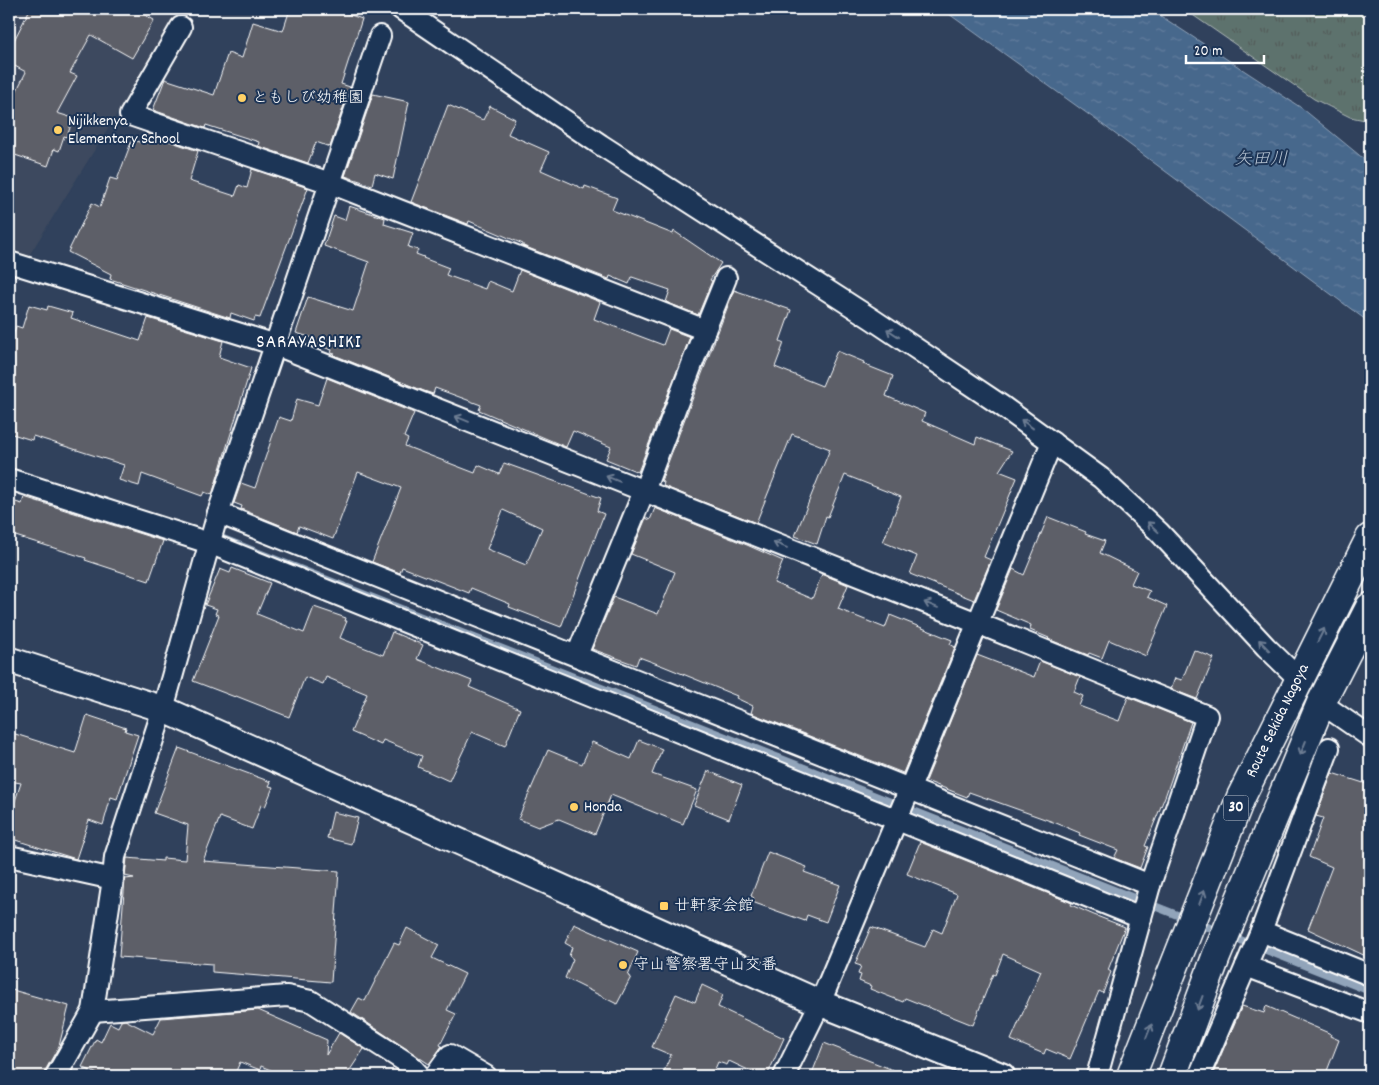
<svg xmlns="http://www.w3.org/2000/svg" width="1379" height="1085" viewBox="0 0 1379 1085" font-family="Dekko,'Klee One',sans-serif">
<defs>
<pattern id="park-tufts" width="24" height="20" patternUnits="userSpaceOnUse" patternTransform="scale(1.25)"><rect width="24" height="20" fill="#5d726d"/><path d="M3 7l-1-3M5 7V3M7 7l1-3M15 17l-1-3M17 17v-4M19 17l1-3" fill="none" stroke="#535b59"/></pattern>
<pattern id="water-ripples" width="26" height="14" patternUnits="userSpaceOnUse" patternTransform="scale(1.25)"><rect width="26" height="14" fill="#47678c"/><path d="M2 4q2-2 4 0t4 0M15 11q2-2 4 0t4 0" fill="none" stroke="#637e9d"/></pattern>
</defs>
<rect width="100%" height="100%" fill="#30415c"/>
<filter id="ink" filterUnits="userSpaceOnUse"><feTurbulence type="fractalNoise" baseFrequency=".02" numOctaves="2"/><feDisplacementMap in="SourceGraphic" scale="10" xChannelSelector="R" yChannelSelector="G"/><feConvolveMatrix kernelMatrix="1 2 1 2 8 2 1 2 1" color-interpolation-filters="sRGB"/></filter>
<g filter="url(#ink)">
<!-- built -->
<path fill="#3e4a5f" d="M9 9H182L28 257 9 251Z"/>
<!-- park -->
<path fill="url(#park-tufts)" stroke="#aeb8b6" d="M1184 9H1370V121L1350 117 1314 99Z"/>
<!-- water -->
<path fill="url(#water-ripples)" stroke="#91a4ba" d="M942 9H1150L1303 109 1370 164V323L1099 122Z"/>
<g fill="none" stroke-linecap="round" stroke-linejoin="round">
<!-- stream -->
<path stroke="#91a4ba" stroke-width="8" d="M213 535 1370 991"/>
</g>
<!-- building -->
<g fill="#5d5e67" stroke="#fff" fill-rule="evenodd">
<path d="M30 9H134L154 20 132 58 91 35 70 73 77 76 57 113 73 118 67 137 64 136 59 151 54 149 48 166 9 153V106L26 72 9 63V50Z"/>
<path d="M290 9H334L362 19 341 84 350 87 330 147 316 142 308 163 258 146 259 142 206 125 205 128 153 110 165 79 214 95 228 53 242 58 253 22 283 31Z"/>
<path d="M373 94 409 102 393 179 375 173 372 185 345 176Z"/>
<path d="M448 105 483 120 490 106 515 119 508 134 549 152 541 170 584 189 585 186 617 198 612 210 673 234 674 231 721 263 710 280 712 281 698 315 666 302 670 290 632 277 629 284 610 276 609 279 523 246V244L469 221 468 224 411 202Z"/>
<path d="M146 133 198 151 189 181 235 196 239 185 247 188 252 169 308 188 260 318 255 317 254 321 231 313 230 318 110 279 111 274 68 252 92 203 100 207 110 178 117 180 132 140 143 143Z"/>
<path d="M349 206 385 218 384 224 413 233 408 247 418 250 416 254 424 257 423 258 449 268 446 275 485 289 488 281 512 291 520 270 600 302 594 319 663 345 669 329 690 337 638 472 606 459 611 447 573 431 566 447 479 410 481 405 435 388 433 394 424 391 334 355 335 354 331 353 332 350 311 343 313 338 296 333 308 297 353 311 369 262 324 246 334 216 345 220Z"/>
<path d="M734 290 791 310 780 341 784 343 775 367 822 386 837 351 864 362 863 364 893 376 886 396 925 413 922 421 975 444 977 437 1012 451 999 471 1017 478 984 557 991 560 974 600 910 574 917 556 883 542 901 497 845 475 828 517 826 516 817 544 795 536 830 449 792 434 756 523 663 486 664 482 661 481Z"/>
<path d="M29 305 47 310 48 306 73 313 71 318 140 341 148 318 223 341 219 357 251 368 212 495 204 492 202 496 142 474 139 486 119 480 124 465 33 436 32 440 9 433V349L16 326 22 328Z"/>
<path d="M327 378 414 413 404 437 408 439 405 446 475 473 478 465 499 474 504 463 601 498 597 511 604 514 561 627 509 607 510 604 471 588 469 593 402 567 400 573 372 562 401 488 358 472 333 539 299 526 297 532 241 509 242 506 234 503 241 483 255 488 279 417 291 421 297 399 318 405ZM503 510 542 528 526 565 487 549Z"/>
<path d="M24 497 163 541 149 581 85 560 86 558 9 534V500L22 504Z"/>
<path d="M655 508 747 545 783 561 774 583 812 599 822 574 848 585 838 609 885 628 890 615 952 640 950 644 955 647 903 773 751 713 753 706 736 698 737 696 663 666 639 657 636 665 592 649 614 597 658 614 675 572 631 554 646 518 650 520Z"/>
<path d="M1048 517 1086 532 1085 534 1105 541 1100 553 1137 571 1131 584 1150 591 1147 597 1167 606 1146 656 1109 640 1102 658 1089 653 1088 655 1048 639 1049 638 1030 630 1031 625 996 610 1013 569 1024 575Z"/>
<path d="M232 568 270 583 257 614 304 633 314 607 346 618 345 621H347L340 638 383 655 392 632 423 645 417 659 472 681 469 687 520 709 505 746 472 732 449 781 418 767 422 756 383 740 381 745 351 732 367 694 326 677 323 684 305 677 289 717 236 696 235 697 193 681 219 615 215 614 217 609 205 605 220 569 230 573Z"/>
<path d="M1194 650 1214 658 1197 699 1171 689 1175 678 1182 680Z"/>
<path d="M977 655 1034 677 1040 661 1080 677 1074 692 1083 696 1079 706 1119 721 1128 697 1191 722 1166 794 1145 846 1148 847 1140 868 1114 858 1118 850 1079 835 1080 833 1056 823 969 792 967 797 926 781Z"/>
<path d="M87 715 126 728 125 731 138 735 117 799 111 797 103 825 89 820 76 859 9 838V819L21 783 9 781V732L75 753Z"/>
<path d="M639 740 662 749 652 774 697 790 683 824 611 795 595 834 559 819 538 827 518 819 548 750 582 764 592 742 631 759Z"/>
<path d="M179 748 271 782 269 786 273 787 265 807 261 805 252 829 220 817 203 861 339 871 331 982 212 972V964L119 957 125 879 134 878 125 876 127 858 163 861V858L185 860 188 825 154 813Z"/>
<path d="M708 771 742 785 729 819 694 805Z"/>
<path d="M1332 773 1370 785V958L1308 929 1332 867 1309 857 1323 818 1316 816Z"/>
<path d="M333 812 358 818 351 844 327 838Z"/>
<path d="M920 842 1072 903 1071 905 1094 915 1125 927 1108 970 1111 972 1103 993 1099 991 1070 1059 1046 1049 1044 1054 1011 1040 1041 971 1003 954 995 975 993 974 973 1025 905 998 903 1002 870 989 871 986 859 981 861 975 858 974 861 966 855 964 871 927 925 947 933 929 942 933 957 894 907 874Z"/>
<path d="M768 852 807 867 804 872 840 885 826 922 807 915 805 921 752 902 754 898 751 896Z"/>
<path d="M574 924 638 952 628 976 631 977 617 1004 565 978 573 959 569 956 572 947 565 943Z"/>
<path d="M407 928 439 945 432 958 465 974 447 1010 456 1014 440 1045 442 1046 429 1064 351 1012 359 998 365 1001 394 943 399 945Z"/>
<path d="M702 985 723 995 718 1007 784 1038 767 1076H761L729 1061 727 1065 718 1062 712 1076H662L671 1055 652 1047 676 994 695 1002Z"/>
<path d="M9 989 69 1006 59 1046 42 1076H9Z"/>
<path d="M1242 1006 1264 1013 1266 1006 1331 1034 1330 1036 1339 1040 1325 1076H1212Z"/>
<path d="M258 1010 327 1040 326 1055 339 1033 364 1049 346 1076H285L261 1066 260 1070 240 1062 234 1076H102L82 1067 96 1039 101 1042 110 1023 118 1027 121 1021 125 1020 153 1034 161 1018Z"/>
<path d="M824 1043 906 1075 905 1076H811Z"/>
</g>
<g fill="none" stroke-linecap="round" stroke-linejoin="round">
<!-- minor casing -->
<g stroke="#fff" stroke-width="24">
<g id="minor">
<path d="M401 9 601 145 872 319 1002 406 1101 478 1159 532 1266 647 1299 679"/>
<path d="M181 27 130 115 330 183 705 330 644 491 577 655"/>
<path d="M9 262 276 345 977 623 1207 716 1150 885 1097 1076"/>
<path d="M705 330 726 278"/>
<path d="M9 479 209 543 1141 918"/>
<path d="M218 513 1150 885"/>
<path d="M1321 703 1370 737"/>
<path d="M9 856 113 879"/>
<path d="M1261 931 1370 975"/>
<path d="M1246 966 1370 1013"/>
<path d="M93 1011 287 996 311 1001 409 1064 420 1076"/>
<path d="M56 1076 93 1011 113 879 115 857 163 709 218 513 380 36"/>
<path d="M435 1076 450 1055 486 1076"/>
<path d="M784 1076 820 1003 910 788 1052 442"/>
<path d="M1199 1076 1261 931 1329 748"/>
</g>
</g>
<!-- tertiary casing -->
<g stroke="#fff" stroke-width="29">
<path id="tertiary" d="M9 660 163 709 820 1003 1002 1076"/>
</g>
<!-- primary casing -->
<g stroke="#fff" stroke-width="31">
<g id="primary">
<path d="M1131 1076 1241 797 1370 538"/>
<path d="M1172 1076 1216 957 1321 703 1370 607"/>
</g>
</g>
<!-- minor -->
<use href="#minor" stroke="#1d3557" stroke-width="20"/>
<!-- tertiary -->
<use href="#tertiary" stroke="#1d3557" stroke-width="25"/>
<!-- primary -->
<use href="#primary" stroke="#1d3557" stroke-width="28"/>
</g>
<!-- one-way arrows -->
<defs><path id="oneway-shaft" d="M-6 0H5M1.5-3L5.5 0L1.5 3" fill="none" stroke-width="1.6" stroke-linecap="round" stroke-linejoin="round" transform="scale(1.25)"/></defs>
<g stroke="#6c7c92">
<use href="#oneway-shaft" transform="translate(893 333) rotate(-146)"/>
<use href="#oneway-shaft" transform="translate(462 419) rotate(-158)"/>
<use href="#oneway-shaft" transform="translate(1027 424) rotate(-144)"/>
<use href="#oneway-shaft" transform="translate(613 479) rotate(-158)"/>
<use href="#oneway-shaft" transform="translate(1153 527) rotate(-137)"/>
<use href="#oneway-shaft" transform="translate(780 545) rotate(-158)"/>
<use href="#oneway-shaft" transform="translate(931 605) rotate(-158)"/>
<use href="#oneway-shaft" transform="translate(1321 635) rotate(-63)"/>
<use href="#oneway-shaft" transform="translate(1264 645) rotate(-134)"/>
<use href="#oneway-shaft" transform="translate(1303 748) rotate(112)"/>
<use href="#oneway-shaft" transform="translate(1202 897) rotate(-69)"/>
<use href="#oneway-shaft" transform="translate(1200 1003) rotate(110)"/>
<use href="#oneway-shaft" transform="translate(1149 1031) rotate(-68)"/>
</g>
</g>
<!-- markers -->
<g fill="#ffd166" stroke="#1d3557" stroke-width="2">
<circle cx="242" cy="98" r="5"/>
<circle cx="58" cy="130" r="5"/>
<circle cx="574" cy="807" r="5"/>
<rect x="659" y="901" width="10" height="10" rx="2.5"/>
<circle cx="623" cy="965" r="5"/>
</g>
<g text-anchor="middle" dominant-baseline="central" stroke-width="4" stroke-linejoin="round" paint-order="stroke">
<!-- shield labels -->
<rect fill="#1d3557" stroke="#bbc2cd" stroke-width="1" x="1223.5" y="795.5" width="25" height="25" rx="4"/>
<g font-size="15" font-weight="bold" fill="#fff">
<text x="1236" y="808">30</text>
</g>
<!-- poi labels -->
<g font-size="16" fill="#fff" stroke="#1d3557" text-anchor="start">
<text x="252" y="98">ともしび幼稚園</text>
<text x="68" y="121">Nijikkenya<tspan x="68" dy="18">Elementary School</tspan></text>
<text x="584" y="807">Honda</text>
<text x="674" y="906">廿軒家会館</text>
<text x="633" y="965">守山警察署守山交番</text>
</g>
<!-- street labels -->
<g font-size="16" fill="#fff" stroke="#1d3557">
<text transform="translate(1278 721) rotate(-64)">Route Sekida Nagoya</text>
</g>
<!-- water labels -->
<g font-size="18" font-style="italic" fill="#b5c2d1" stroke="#1d3557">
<text x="1261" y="160">矢田川</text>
</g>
<!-- quarter labels -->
<g font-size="19" letter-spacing="1" fill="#fff" stroke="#1d3557">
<text x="309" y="343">SARAYASHIKI</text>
</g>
</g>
<!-- margin -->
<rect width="1379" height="1085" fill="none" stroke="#1d3557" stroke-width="30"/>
<rect x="15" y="15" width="1349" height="1055" fill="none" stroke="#fff" stroke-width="2" filter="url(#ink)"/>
<!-- scale -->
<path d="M1186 55v8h78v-8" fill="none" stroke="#ffffff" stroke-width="2.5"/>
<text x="1194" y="55" font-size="15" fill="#ffffff" stroke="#1d3557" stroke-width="4" paint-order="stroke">20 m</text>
</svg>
